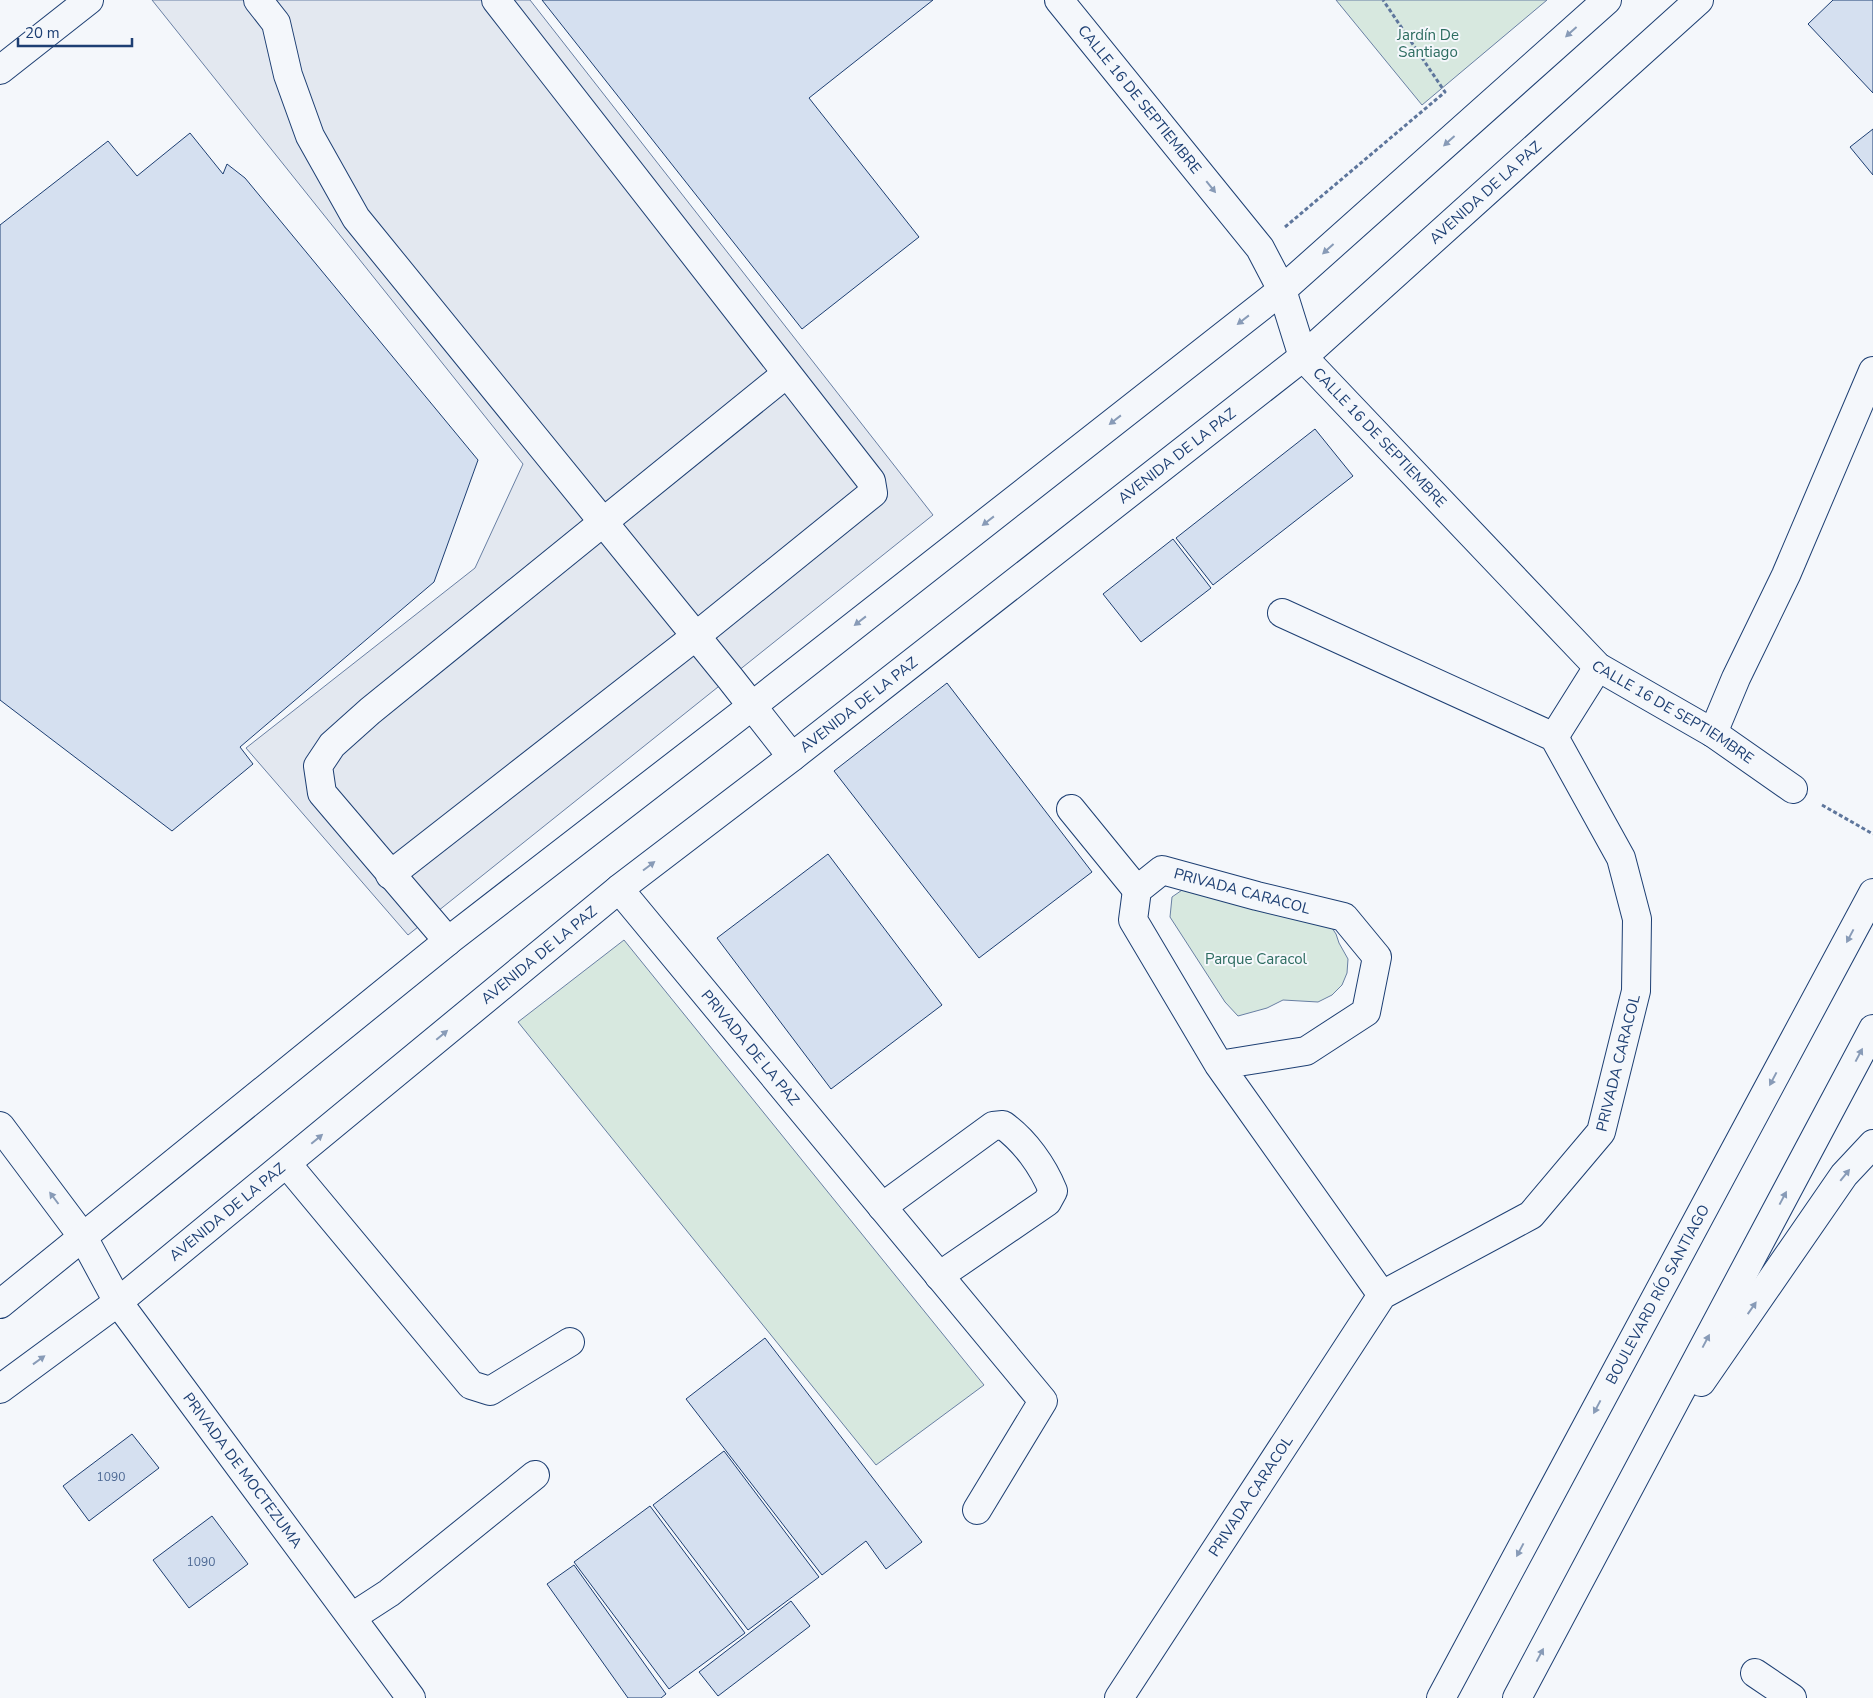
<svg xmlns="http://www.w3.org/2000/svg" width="1873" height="1698" viewBox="0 0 1873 1698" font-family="'Nunito Sans',sans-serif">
<rect width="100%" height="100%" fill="#f4f7fb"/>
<!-- green -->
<g fill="#d7e8df" stroke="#687fa3">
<path d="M1336 0H1547L1422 105Z"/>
<path d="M1185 888 1330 925 1336 934 1339 943 1348 959 1347 973 1342 985 1332 995 1318 1002 1283 1000 1267 1008 1238 1016 1225 1002 1170 917 1172 897Z"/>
<path d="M624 940 984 1385 876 1465 518 1022Z"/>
</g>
<!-- parking -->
<path fill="#e3e8f0" stroke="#687fa3" d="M152 0H530L933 515 408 935 246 748 475 568 523 464Z"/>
<!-- building -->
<g fill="#d5e0f0" stroke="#1d3f73">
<path d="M542 0H933L809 98 919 237 802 329Z"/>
<path d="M1833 0H1873V93L1808 24Z"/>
<path d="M1873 129V175L1850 147Z"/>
<path d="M190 133 223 174 227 164 245 178 478 460 434 582 240 747 253 764 172 831 0 700V225L108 141 137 176Z"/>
<path d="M1315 429 1353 476 1213 585 1176 538Z"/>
<path d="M1173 539 1211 588 1141 642 1103 594Z"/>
<path d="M947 683 1092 872 979 958 834 771Z"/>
<path d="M828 854 942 1005 831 1089 717 938Z"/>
<path d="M765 1338 922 1542 886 1569 866 1541 822 1575 686 1399Z"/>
<path d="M132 1434 159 1468 89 1521 63 1486Z"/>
<path d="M724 1451 819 1577 748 1630 653 1505Z"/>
<path d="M650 1506 745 1633 669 1689 574 1562Z"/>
<path d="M212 1516 248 1564 189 1608 153 1560Z"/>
<path d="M574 1565 666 1694 661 1698H628L547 1584Z"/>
<path d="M791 1601 810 1626 718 1696 699 1672Z"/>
</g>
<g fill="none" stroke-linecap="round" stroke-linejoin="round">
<!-- minor casing -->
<g stroke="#1d3f73" stroke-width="30">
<g id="minor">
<path d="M258 0 276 23 288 75 310 136 356 218 730 678 792 757"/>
<path id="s1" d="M1059 0 1260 248 1282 290 1303 357 1598 667 1713 733 1793 789"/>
<path d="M0 70 89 0"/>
<path d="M1713 733 1736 678 1786 575 1873 371"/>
<path d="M1554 737 1598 667"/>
<path d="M1071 809 1137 890"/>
<path d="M390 875 696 636 873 493 871 481 496 0"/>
<path id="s2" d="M619 889 1043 1401 977 1510"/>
<path d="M448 941 322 793 318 766 332 745 370 711 786 374"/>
<path d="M1219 1065 1306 1051 1366 1012 1377 957 1344 917 1257 896 1162 870 1137 890 1133 920 1219 1065 1382 1295"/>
<path id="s3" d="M0 1126 83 1237 118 1302 411 1698"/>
<path d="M287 1164 471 1385 490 1391 570 1342"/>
<path d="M882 1207 993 1126 1003 1125C1025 1141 1043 1166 1053 1191L1047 1202 939 1276"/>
<path d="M0 1304 448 941 752 706 1282 290 1607 0"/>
<path id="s4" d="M0 1389 118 1302 619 889 792 757 1303 357 1699 0"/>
<path d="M352 1617 389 1593 535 1475"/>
<path d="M1755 1673 1792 1698"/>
<path id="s5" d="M1119 1698 1382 1295 1531 1215 1601 1132 1636 991 1637 919 1621 858 1554 737 1282 613"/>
</g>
</g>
<!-- major casing -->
<g stroke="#1d3f73" stroke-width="30">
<g id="major">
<path d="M1701 1382 1844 1175 1873 1144"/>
<path id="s6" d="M1441 1698 1873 893"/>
<path d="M1517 1698 1873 1029"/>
</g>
</g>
<!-- path -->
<g stroke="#5e769c" stroke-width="3" stroke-dasharray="4 2.5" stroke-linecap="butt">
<path d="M1285 227 1445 92 1383 0"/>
<path d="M1822 805 1873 834"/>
</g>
<!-- minor -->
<use href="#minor" stroke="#f4f7fb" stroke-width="28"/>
<!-- major -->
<use href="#major" stroke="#f4f7fb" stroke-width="28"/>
</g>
<!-- one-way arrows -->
<defs><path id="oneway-solid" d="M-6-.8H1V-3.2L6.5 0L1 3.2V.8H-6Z" transform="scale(1.25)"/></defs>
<g fill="#889bb7">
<use href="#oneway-solid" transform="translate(1571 32) rotate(138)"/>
<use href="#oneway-solid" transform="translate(1449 141) rotate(138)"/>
<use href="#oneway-solid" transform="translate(1211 187) rotate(51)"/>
<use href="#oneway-solid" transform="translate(1328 249) rotate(138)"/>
<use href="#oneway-solid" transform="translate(1243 320) rotate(142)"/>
<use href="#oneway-solid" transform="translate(1115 420) rotate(142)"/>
<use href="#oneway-solid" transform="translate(988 521) rotate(142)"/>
<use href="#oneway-solid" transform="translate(860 621) rotate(142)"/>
<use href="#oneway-solid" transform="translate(649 866) rotate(-37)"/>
<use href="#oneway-solid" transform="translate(1850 936) rotate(118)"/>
<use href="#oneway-solid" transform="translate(442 1035) rotate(-40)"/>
<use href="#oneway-solid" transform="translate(1859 1055) rotate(-62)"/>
<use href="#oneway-solid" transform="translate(1773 1079) rotate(118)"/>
<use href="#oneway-solid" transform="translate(317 1139) rotate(-40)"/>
<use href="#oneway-solid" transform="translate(1845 1175) rotate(-51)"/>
<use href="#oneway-solid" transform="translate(54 1198) rotate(-127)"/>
<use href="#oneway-solid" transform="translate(1783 1198) rotate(-62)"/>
<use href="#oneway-solid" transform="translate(1752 1308) rotate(-55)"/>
<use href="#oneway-solid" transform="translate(1706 1341) rotate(-62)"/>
<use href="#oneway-solid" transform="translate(39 1360) rotate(-36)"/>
<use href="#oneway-solid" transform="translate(1597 1407) rotate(118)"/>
<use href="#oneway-solid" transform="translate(1520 1550) rotate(118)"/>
<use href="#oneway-solid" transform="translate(1540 1655) rotate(-62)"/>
</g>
<g text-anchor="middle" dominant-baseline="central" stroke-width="4" stroke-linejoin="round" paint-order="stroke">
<!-- number labels -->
<g font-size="12" fill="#4b6792">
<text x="111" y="1477">1090</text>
<text x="201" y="1562">1090</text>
</g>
<!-- park labels -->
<g font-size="15" fill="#2c6c60" stroke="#f4f7fb">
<text x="1428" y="35">Jardín De<tspan x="1428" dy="17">Santiago</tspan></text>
<text x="1256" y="959">Parque Caracol</text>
</g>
<!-- street labels -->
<g font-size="15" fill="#1d3f73" stroke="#f4f7fb">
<text stroke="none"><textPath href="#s1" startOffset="128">CALLE 16 DE SEPTIEMBRE</textPath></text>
<text stroke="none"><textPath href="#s4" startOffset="1908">AVENIDA DE LA PAZ</textPath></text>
<text stroke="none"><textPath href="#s1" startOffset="548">CALLE 16 DE SEPTIEMBRE</textPath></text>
<text stroke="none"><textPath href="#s4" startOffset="1502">AVENIDA DE LA PAZ</textPath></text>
<text stroke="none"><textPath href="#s4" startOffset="1098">AVENIDA DE LA PAZ</textPath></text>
<text stroke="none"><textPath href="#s1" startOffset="952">CALLE 16 DE SEPTIEMBRE</textPath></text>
<text transform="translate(1242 891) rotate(15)">PRIVADA CARACOL</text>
<text stroke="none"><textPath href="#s4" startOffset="692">AVENIDA DE LA PAZ</textPath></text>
<text stroke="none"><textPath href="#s2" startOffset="206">PRIVADA DE LA PAZ</textPath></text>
<text stroke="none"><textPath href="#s5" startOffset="830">PRIVADA CARACOL</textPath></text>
<text stroke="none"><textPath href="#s4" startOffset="288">AVENIDA DE LA PAZ</textPath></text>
<text stroke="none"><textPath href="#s6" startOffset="458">BOULEVARD RÍO SANTIAGO</textPath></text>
<text stroke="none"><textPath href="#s3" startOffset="422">PRIVADA DE MOCTEZUMA</textPath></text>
<text stroke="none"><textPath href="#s5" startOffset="241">PRIVADA CARACOL</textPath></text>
</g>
</g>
<!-- scale -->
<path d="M18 38v8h114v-8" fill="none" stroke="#1d3f73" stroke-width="2.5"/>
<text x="25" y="38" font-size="15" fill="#1d3f73" stroke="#f4f7fb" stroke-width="4" paint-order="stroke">20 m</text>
</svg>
